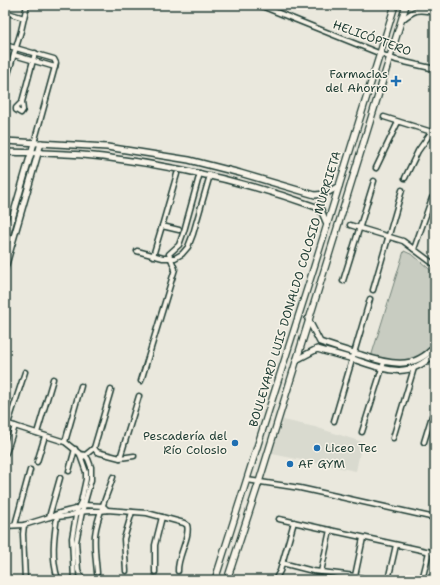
<svg xmlns="http://www.w3.org/2000/svg" width="440" height="585" viewBox="0 0 440 585" font-family="'Shantell Sans',sans-serif">
<rect width="100%" height="100%" fill="#eae8dd"/>
<filter id="ink" filterUnits="userSpaceOnUse"><feTurbulence type="fractalNoise" baseFrequency=".025" numOctaves="2"/><feDisplacementMap in="SourceGraphic" scale="8" xChannelSelector="R" yChannelSelector="G"/><feConvolveMatrix kernelMatrix="1 2 1 2 8 2 1 2 1" color-interpolation-filters="sRGB"/></filter>
<g filter="url(#ink)">
<!-- built -->
<path fill="#d9dacf" d="M283 420 315 427 362 442 356 471 272 454Z"/>
<!-- green -->
<path fill="#c8ccc1" stroke="#74847a" d="M404 251 413 255 435 274C435 289 435 305 435 320 435 326 436 333 434 338 425 367 394 363 371 357Z"/>
<g fill="none" stroke-linecap="round" stroke-linejoin="round">
<!-- minor casing -->
<g stroke="#1f3d34" stroke-width="7">
<g id="minor">
<path d="M259 5 396 60 435 69"/>
<path d="M298 6V5"/>
<path d="M5 12 24 18"/>
<path d="M402 20C415 9 418 9 435 12"/>
<path d="M5 45 54 59 56 63 34 143"/>
<path d="M14 55 55 67"/>
<path d="M5 84 21 31 27 5"/>
<path d="M22 102 16 108V110L21 113 23 110 22 102 35 53"/>
<path d="M384 117 435 133"/>
<path d="M376 168 398 122"/>
<path d="M405 178 418 151 435 127"/>
<path d="M350 225 403 241 435 265"/>
<path d="M162 226 177 174"/>
<path d="M414 249 432 198"/>
<path d="M137 251 163 258H175L182 254 188 247 193 234 210 175"/>
<path d="M153 256 162 226 179 230"/>
<path d="M343 281 374 181"/>
<path d="M373 290 402 190"/>
<path d="M141 381 175 269 169 254 179 245 184 231 200 173"/>
<path d="M334 421 370 299"/>
<path d="M5 423 65 442 80 454 85 455 88 459 91 467V480L82 512 76 542 78 570 83 580"/>
<path d="M8 424 25 372"/>
<path d="M362 432 384 362"/>
<path d="M37 433 53 379"/>
<path d="M393 438 414 368"/>
<path d="M65 442 81 386"/>
<path d="M424 442 435 406"/>
<path d="M94 448 111 390"/>
<path d="M94 448 97 452 120 458 134 456"/>
<path d="M6 453 15 426"/>
<path d="M83 457 94 448"/>
<path d="M120 458 139 396"/>
<path d="M37 462 45 436"/>
<path d="M69 471 75 449"/>
<path d="M247 480 300 488 435 518"/>
<path d="M53 516C63 518 72 515 81 512 89 510 99 512 107 510L147 513 184 523 187 525C191 536 177 557 178 571"/>
<path d="M57 516C54 537 51 559 58 579"/>
<path d="M49 517 60 478"/>
<path d="M279 519 435 553"/>
<path d="M15 525 30 470"/>
<path d="M24 525 23 534 25 580"/>
<path d="M5 526 24 525 53 516C63 510 73 512 84 505L103 506 107 510"/>
<path d="M282 563 313 571 355 576 369 580"/>
<path d="M126 571 124 539 132 512"/>
<path d="M155 572V545L162 517"/>
<path d="M321 572 330 530"/>
<path d="M97 573C96 560 94 548 95 535 97 516 107 496 113 477"/>
<path d="M355 576 363 538"/>
<path d="M74 580 72 538 77 510 81 502 86 479V472L81 458 80 454"/>
<path d="M275 580 280 571 294 522"/>
<path d="M388 580 396 545"/>
<path d="M422 580 429 552"/>
</g>
</g>
<!-- tertiary casing -->
<g stroke="#1f3d34" stroke-width="8">
<g id="tertiary">
<path d="M5 141 107 147 189 160 240 173 315 195 325 194 339 186"/>
<path d="M5 152C37 153 70 153 103 157 175 166 247 182 316 207L321 210 327 224"/>
<path d="M5 243 34 143"/>
<path d="M5 268 41 143"/>
<path d="M308 319 320 342C334 347 347 351 361 355 388 364 414 371 435 346"/>
<path d="M296 360 317 349C330 353 343 356 356 360 386 370 409 380 435 353"/>
</g>
</g>
<!-- secondary casing -->
<g stroke="#1f3d34" stroke-width="8">
<g id="secondary">
<path d="M215 580 314 267 395 5"/>
<path d="M227 580 259 482 406 5"/>
</g>
</g>
<!-- minor -->
<use href="#minor" stroke="#f7f3e8" stroke-width="4"/>
<!-- tertiary -->
<use href="#tertiary" stroke="#f7f3e8" stroke-width="5"/>
<!-- secondary -->
<use href="#secondary" stroke="#f7f3e8" stroke-width="5.5"/>
</g>
</g>
<!-- markers -->
<g fill="#1f6fb2" stroke="#f7f3e8" stroke-width="1.5">
<path d="M394 75h4v4h4v4h-4v4h-4v-4h-4v-4h4z"/>
<circle cx="235" cy="443" r="4"/>
<circle cx="317" cy="448" r="4"/>
<circle cx="290" cy="464" r="4"/>
</g>
<g text-anchor="middle" dominant-baseline="central" stroke-width="3" stroke-linejoin="round" paint-order="stroke">
<!-- street labels -->
<g font-size="12" fill="#1f3d34" stroke="#f7f3e8">
<text transform="translate(372 38) rotate(20)">HELICÓPTERO</text>
<text transform="translate(295 289) rotate(-73)">BOULEVARD LUIS DONALDO COLOSIO MURRIETA</text>
</g>
<!-- poi labels -->
<g font-size="12" fill="#1f3d34" stroke="#f7f3e8" text-anchor="end">
<text x="388" y="74">Farmacias<tspan x="388" dy="14">del Ahorro</tspan></text>
<text x="227" y="436">Pescadería del<tspan x="227" dy="14">Río Colosio</tspan></text>
<text x="325" y="448" text-anchor="start">Liceo Tec</text>
<text x="298" y="464" text-anchor="start">AF GYM</text>
</g>
</g>
<!-- margin -->
<rect width="440" height="585" fill="none" stroke="#f7f3e8" stroke-width="20"/>
<rect x="10" y="10" width="420" height="565" fill="none" stroke="#1f3d34" stroke-width="1.5" filter="url(#ink)"/>
</svg>
